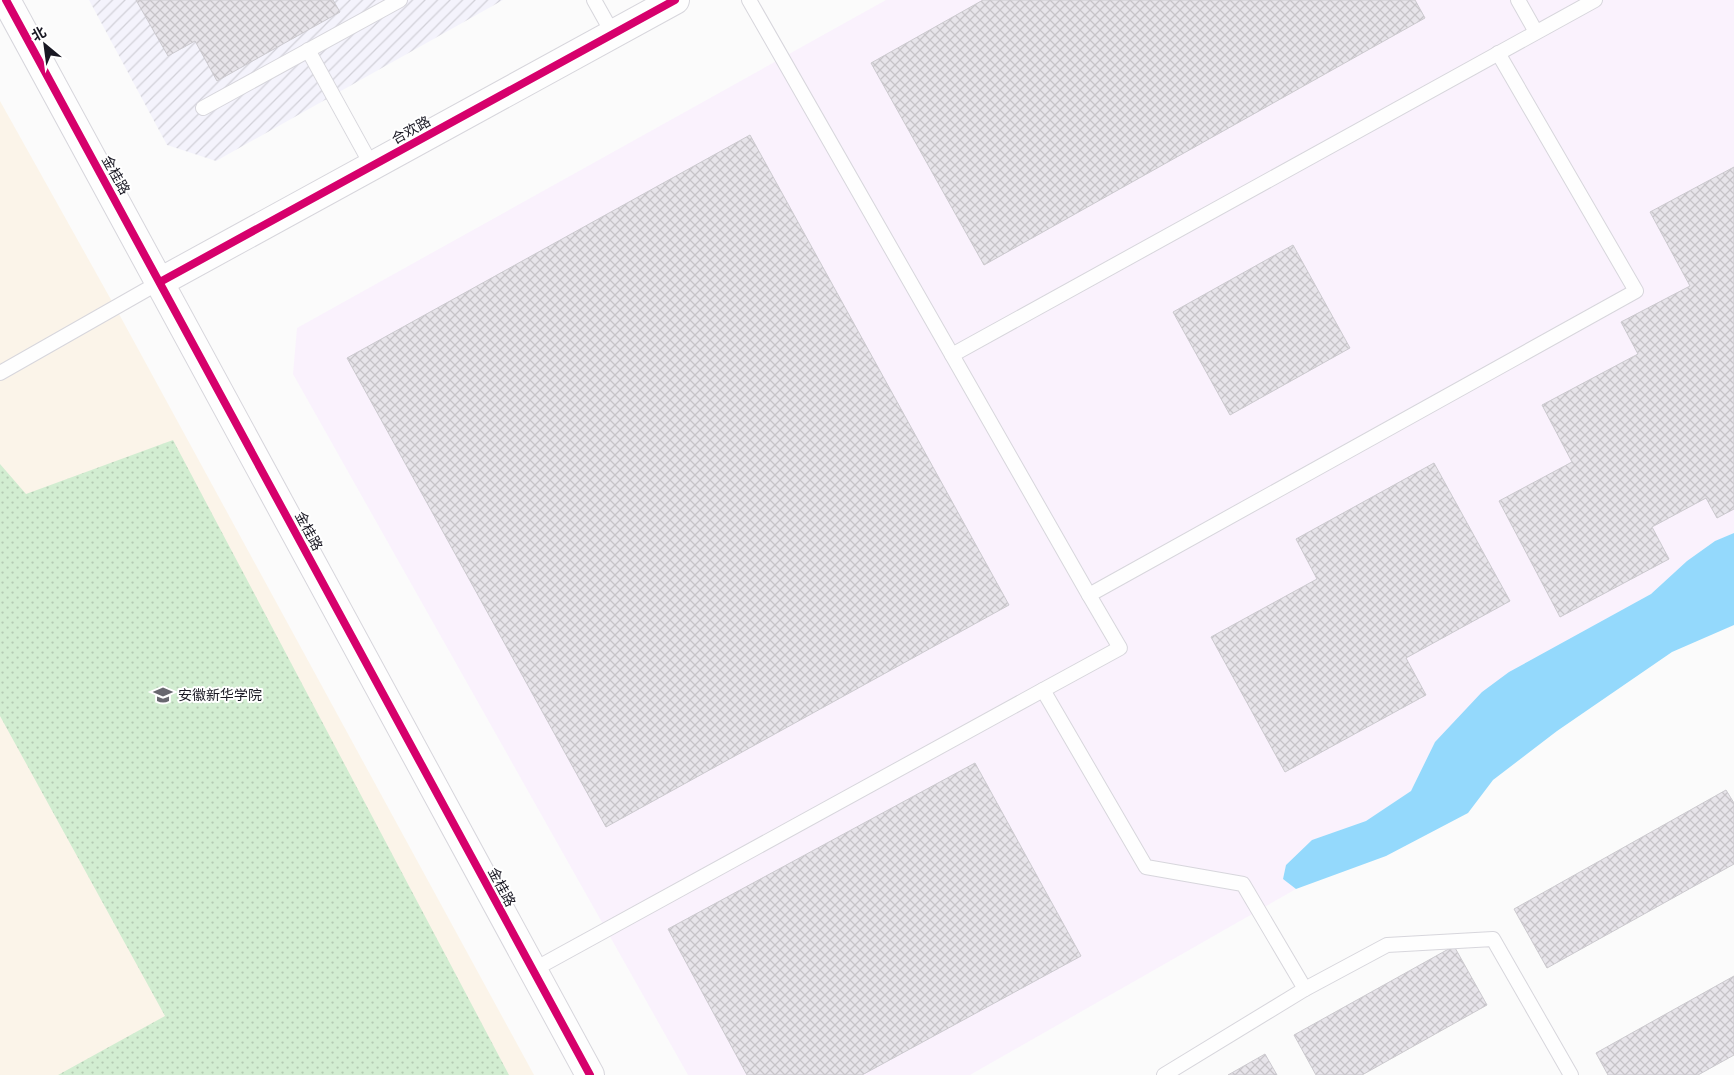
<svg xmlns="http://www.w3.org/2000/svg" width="1734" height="1075" viewBox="0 0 1734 1075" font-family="'Roboto Serif','Noto Sans SC',serif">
<defs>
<pattern id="industrial-furrows" width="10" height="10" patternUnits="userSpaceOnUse" patternTransform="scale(1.25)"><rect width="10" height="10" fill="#f4f3fc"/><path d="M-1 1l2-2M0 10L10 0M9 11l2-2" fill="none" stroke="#d1d0d8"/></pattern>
<pattern id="grass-dots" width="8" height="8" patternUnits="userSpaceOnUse" patternTransform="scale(1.25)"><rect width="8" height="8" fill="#d2edd1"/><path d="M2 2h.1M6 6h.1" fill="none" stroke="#b4cab3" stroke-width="1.8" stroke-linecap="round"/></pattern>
<pattern id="building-cross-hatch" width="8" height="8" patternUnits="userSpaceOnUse" patternTransform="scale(1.25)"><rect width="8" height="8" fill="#e7e4ea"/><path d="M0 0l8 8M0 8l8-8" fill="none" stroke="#c6c3c8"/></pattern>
</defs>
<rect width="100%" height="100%" fill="#fbfbfb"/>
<!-- commercial -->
<path fill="#faf2fd" d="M886 0H1734V533L1715 541 1687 561 1651 594 1509 672 1435 742 1411 791 1366 821 1312 840 1286 865 1283 879 1296 889 970 1075H688L293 374 297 328Z"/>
<!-- industrial -->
<path fill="url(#industrial-furrows)" d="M89 0H503L216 161 167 145Z"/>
<!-- education -->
<path fill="#fbf4e9" d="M0 101 119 314 534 1075H0Z"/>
<!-- grass -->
<path fill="url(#grass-dots)" d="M173 440 509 1075H58L165 1016 0 716V464L26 494Z"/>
<!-- water -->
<path fill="#94d9fc" d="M1734 533V625L1672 652 1557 731 1493 780 1468 813 1386 856 1296 889 1283 879 1286 865 1312 840 1366 821 1411 791 1435 742 1482 692 1509 672 1651 594 1687 561 1715 541Z"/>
<!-- building -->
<g fill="url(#building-cross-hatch)" stroke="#cbc9ce">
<path d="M136 0H333L340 12 217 81 195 41 168 56Z"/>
<path d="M983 0H1415L1425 18 984 265 871 63Z"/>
<path d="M750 135 1009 605 606 827 347 358Z"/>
<path d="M1734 167V509L1717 518 1706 498 1652 527 1669 559 1560 617 1499 501 1572 462 1542 405 1638 354 1621 322 1690 286 1650 212Z"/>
<path d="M1293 245 1350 348 1230 415 1173 312Z"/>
<path d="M1434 463 1510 601 1406 658 1426 695 1285 772 1211 637 1317 579 1296 539Z"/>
<path d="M975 763 1081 956 862 1075H747L668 929Z"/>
<path d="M1726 790 1734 803V864L1547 968 1514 909Z"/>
<path d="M1454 946 1487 1005 1362 1075H1316L1294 1035Z"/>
<path d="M1734 976V1055L1698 1075H1608L1596 1053Z"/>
<path d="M1265 1054 1277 1075H1228Z"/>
</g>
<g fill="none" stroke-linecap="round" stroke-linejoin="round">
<!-- service casing -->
<g stroke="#d7d6dc" stroke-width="16">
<g id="service">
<path d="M594 0 613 34"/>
<path d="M749 0 952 355 1595 0"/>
<path d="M1518 0 1536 32"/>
<path d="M308 50 372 166"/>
<path d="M203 108 400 0"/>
<path d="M952 355 1089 595 1636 291 1498 53"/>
<path d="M0 373 160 282"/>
<path d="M1043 690 1120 648 1089 595"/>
<path d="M533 970 1043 690 1146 867 1243 884 1305 989 1387 945 1493 939 1571 1075"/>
<path d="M1164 1075 1305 989"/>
</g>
</g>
<!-- tertiary casing -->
<g stroke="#d7d6dc" stroke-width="30">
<g id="tertiary">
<path d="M6 0 590 1075"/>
<path d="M160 282 675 0"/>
</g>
</g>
<!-- service -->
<use href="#service" stroke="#fefefe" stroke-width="14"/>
<!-- tertiary -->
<use href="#tertiary" stroke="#fefefe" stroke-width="28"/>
<!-- cycleway casing -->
<g stroke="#fff" stroke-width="11">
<g id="cycleway">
<path d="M6 0 590 1075"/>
<path d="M160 282 675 0"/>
</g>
</g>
<!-- cycleway -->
<use href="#cycleway" stroke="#d6006c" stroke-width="8"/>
</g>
<!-- icons -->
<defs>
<g id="university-bare" transform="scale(1.5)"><path d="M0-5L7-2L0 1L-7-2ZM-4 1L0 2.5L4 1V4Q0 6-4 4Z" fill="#68676f" stroke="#fff" stroke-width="2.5" paint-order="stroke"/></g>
</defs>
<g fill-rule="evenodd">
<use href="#university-bare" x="163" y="695"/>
</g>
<g text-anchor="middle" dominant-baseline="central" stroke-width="4" stroke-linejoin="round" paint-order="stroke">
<!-- street labels -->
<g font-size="14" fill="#191823" stroke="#fff">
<text transform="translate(411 130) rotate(-29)">合欢路</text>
<text transform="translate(116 175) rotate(61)">金桂路</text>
<text transform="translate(309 531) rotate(62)">金桂路</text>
<text transform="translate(502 887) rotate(62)">金桂路</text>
</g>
<!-- poi labels -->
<g font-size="14" fill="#191823" stroke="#fff" text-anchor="start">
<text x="178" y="695">安徽新华学院</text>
</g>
</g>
<!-- north arrow -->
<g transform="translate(45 45) rotate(331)" stroke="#ffffff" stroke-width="4" paint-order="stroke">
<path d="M0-4L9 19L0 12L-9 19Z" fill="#191823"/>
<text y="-8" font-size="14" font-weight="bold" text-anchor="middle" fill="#191823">北</text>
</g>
</svg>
